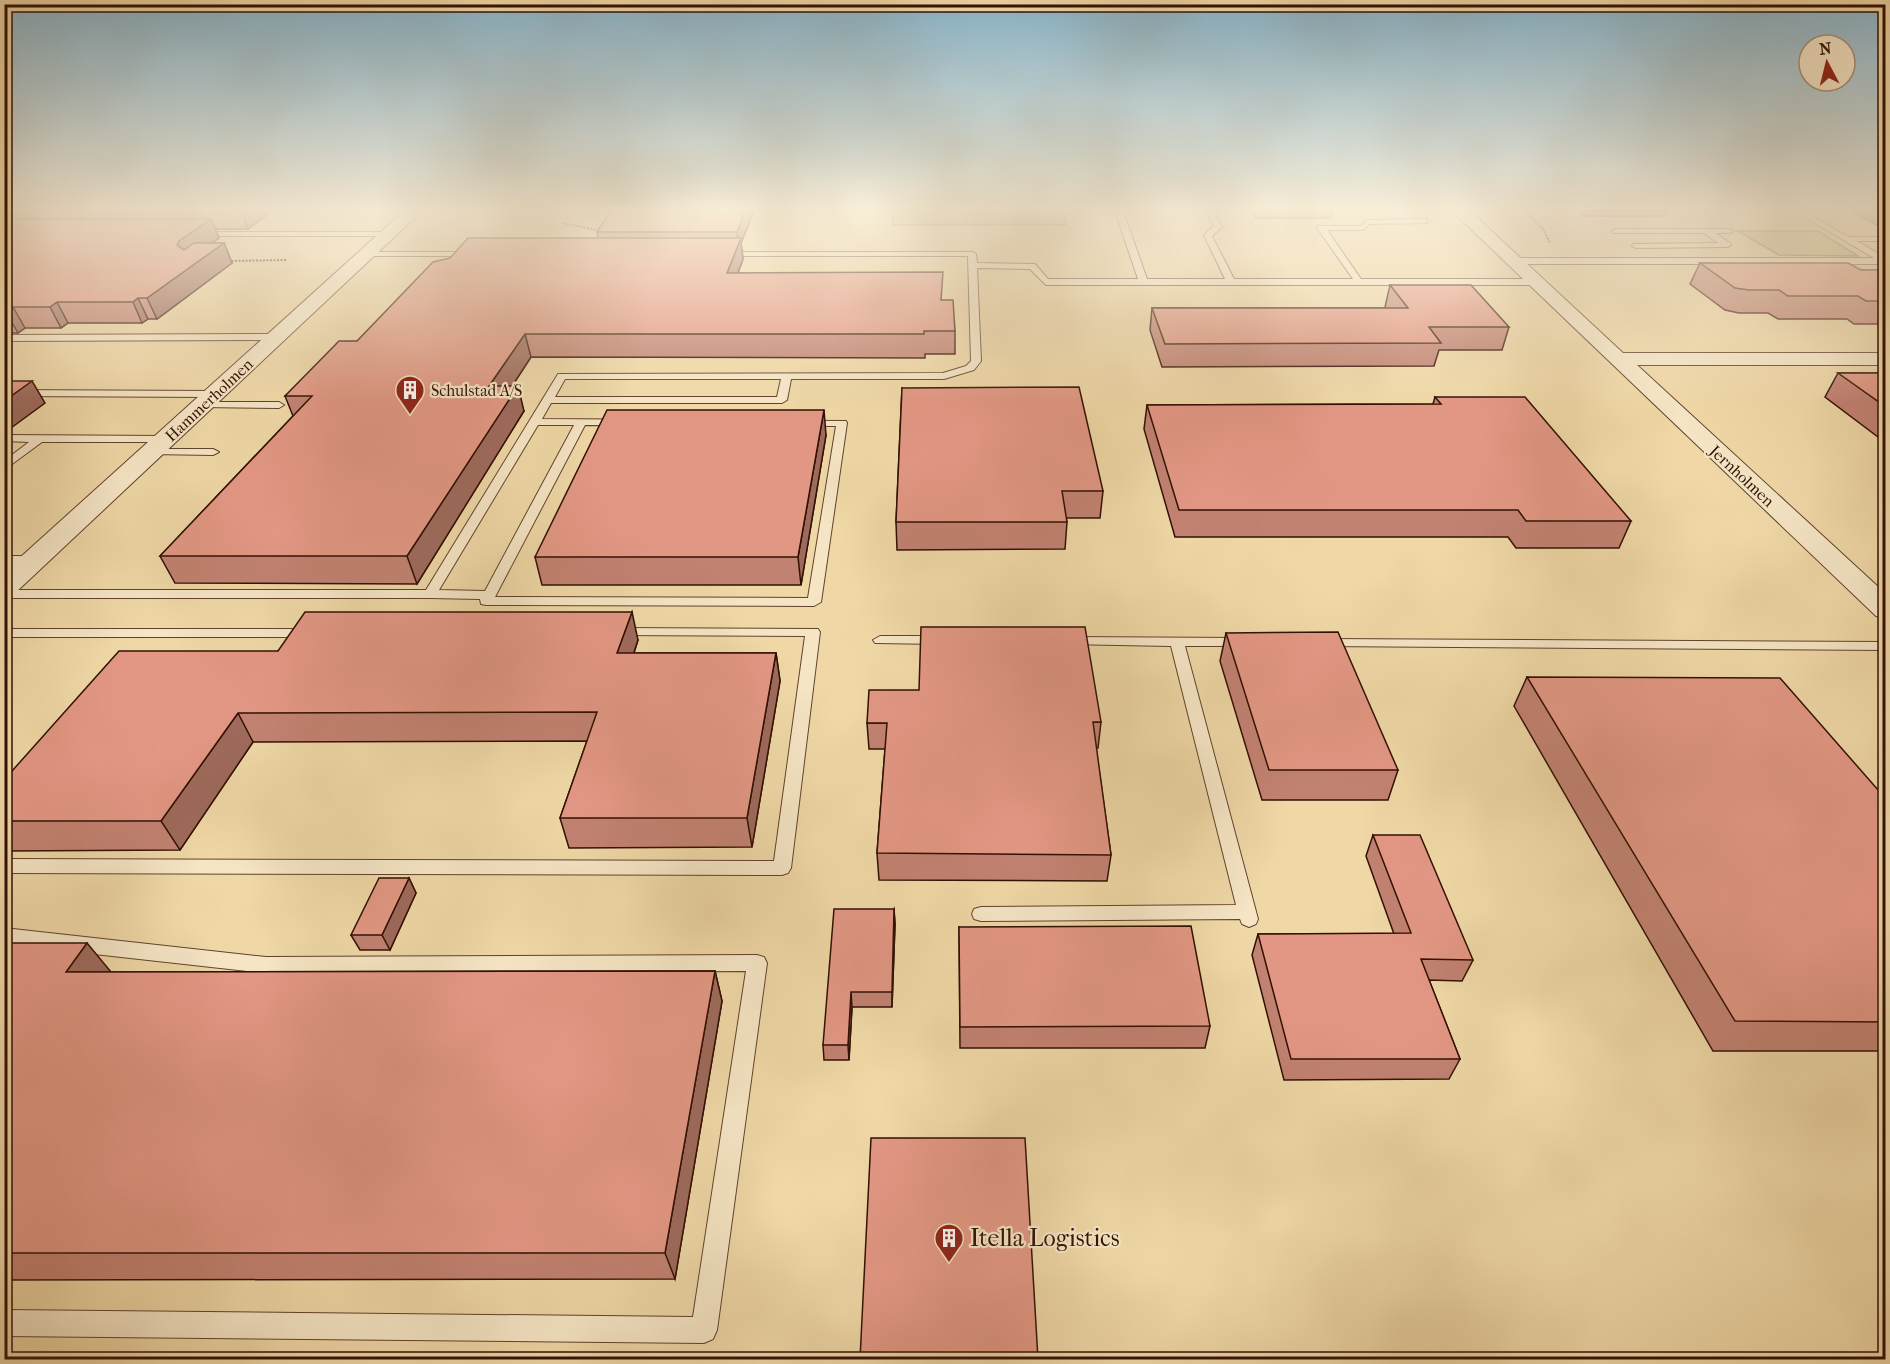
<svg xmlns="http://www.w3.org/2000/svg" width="1890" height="1364" viewBox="0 0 1890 1364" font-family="'IM FELL French Canon',serif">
<rect width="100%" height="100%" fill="#efd7a6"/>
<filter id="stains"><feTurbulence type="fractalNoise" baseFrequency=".00333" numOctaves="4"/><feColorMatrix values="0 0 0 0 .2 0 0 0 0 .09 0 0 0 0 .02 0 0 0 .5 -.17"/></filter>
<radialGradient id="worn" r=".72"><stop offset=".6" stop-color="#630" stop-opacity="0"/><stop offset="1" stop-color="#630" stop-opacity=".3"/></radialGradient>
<!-- green -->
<g fill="#c0bc82" stroke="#796642" stroke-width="1.5">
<path d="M894 211H1063L1066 225H892Z"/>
<path d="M1738 231H1818L1858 256 1779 255Z"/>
</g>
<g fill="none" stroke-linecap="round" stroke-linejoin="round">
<!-- service casing -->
<g stroke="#61422c" stroke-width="2">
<g id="service">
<path d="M1115 211H1123L1147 279H1225L1204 235 1214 226 1206 211H1214L1222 227 1212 236 1234 279H1353L1317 228 1318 226H1361L1367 220 1424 219H1427V223L1369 224 1363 230H1327L1361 279H1536L1540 282 1536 285H1046L1030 269 977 268 981 361 974 370 944 379H791L787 400 782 403H551L542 419 846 421 847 423 821 602 814 606 486 605 481 604 480 599 430 598H4V590H426L558 374 943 373 966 366 971 361 968 256H720V252H972L976 254 977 263 1035 264 1048 279H1138ZM565 379H781L777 397H555ZM538 425H574L485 591 439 590ZM585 425 836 426 808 598 495 597Z"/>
<path d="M1794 211H1804L1848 237H1886V241H1857L1886 258V264H1513L1509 261 1513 258H1874Z"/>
<path d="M1616 229H1730L1734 231 1730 233H1715L1730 243 1731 245 1727 247 1636 248 1632 246 1633 244 1718 243 1704 233H1613L1612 231Z"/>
<path d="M196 232H390L394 234 390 236H193V232Z"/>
<path d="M368 252H474L478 254 474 256H365L364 254Z"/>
<path d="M4 335 277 334 282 337 277 340 4 341Z"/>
<path d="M4 390 215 391 220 394 215 397 4 396Z"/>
<path d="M204 402H279L284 405 279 408 200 407 199 405Z"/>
<path d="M4 435 167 436 173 439 167 442H42L4 470V461L29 442 4 441Z"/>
<path d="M153 449H213L219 452 213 455 149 454 147 452Z"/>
<path d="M4 556H34L41 560 34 564H4Z"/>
<path d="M616 628 818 629 820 632 791 868 788 873 782 875 4 873V859L774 861 805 636 611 635 609 632 611 629Z"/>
<path d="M4 629H310L317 633 310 637H4Z"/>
<path d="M880 636H940L947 640 940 644 875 643 873 640Z"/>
<path d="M1069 637 1243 638 1250 642 1243 646H1185L1258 919 1256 924 1249 927 1242 924 1240 919 981 921 974 919 972 914 974 909 981 907 1236 905 1171 646 1064 644 1062 641 1064 638Z"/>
<path d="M1324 639 1886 642V650L1319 646 1317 643 1319 640Z"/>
<path d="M4 928 266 957 757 955 764 957 767 963 717 1330 713 1339 704 1343 4 1336V1310L693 1317 746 971 266 973 4 944Z"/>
</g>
</g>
<!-- minor casing -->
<g stroke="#61422c" stroke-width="2">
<g id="minor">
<path d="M404 211H422L14 594 4 596V572Z"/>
<path d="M1452 211H1470L1623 353H1886V365H1637L1886 594V619L1876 616Z"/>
</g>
</g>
<!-- path -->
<g stroke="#321003" stroke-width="2" stroke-dasharray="2 1.5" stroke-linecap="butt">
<path d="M1525 211 1543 229 1550 243"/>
<path d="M563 223 601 231"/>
<path d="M228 261 287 260"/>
</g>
<!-- service -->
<use href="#service" fill="#f5e5c5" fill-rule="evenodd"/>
<!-- minor -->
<use href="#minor" fill="#f5e5c5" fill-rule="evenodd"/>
</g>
<!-- wall -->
<g fill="#c28272" stroke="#321003" stroke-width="1.5">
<path d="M4 211H272L248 229H215L219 238 212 243H224L232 263 157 319H148L142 323H68L61 328H25L18 333H4Z"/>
<path d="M608 211H754L741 243 743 259 738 273 942 300 955 331V354H925V358L531 357 512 386 524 411 417 584 175 583 160 556 293 416 285 396 357 341 598 238 597 232 609 214Z"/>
<path d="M1251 211H1332L1331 218H1255Z"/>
<path d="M1578 211H1668L1666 216H1584Z"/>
<path d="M1852 211H1886V230Z"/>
<path d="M1700 263 1861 270H1886V324H1854L1847 319H1778L1768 313H1739L1725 310 1690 284Z"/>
<path d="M1390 285 1509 327 1502 350H1439L1434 366 1162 367 1150 330 1152 308H1386L1385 307Z"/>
<path d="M1838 373H1886V443L1825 397Z"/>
<path d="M902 388 1103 491 1100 518H1066L1067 522 1065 549 897 550 896 522Z"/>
<path d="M1435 397 1631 521 1619 548H1516L1508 537H1175L1144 429 1147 405 1433 404Z"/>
<path d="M826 435 801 585H542L535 557Z"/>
<path d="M1226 633 1398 770 1388 800H1262L1220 661Z"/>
<path d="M638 640 634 653H776L780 681 752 847 569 848 560 818 587 741 253 742 180 850 4 851V780L278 651Z"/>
<path d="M1527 677 1886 799V1051H1713L1514 706Z"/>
<path d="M1101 722 1098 748H1096L1111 855 1107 881 879 880 877 853 885 749H869L867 723Z"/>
<path d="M1373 835 1473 960 1462 981 1429 980 1460 1059 1449 1079 1284 1080 1252 955 1258 934H1394L1366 856Z"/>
<path d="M409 878 416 893 390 950H360L351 935Z"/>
<path d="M894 909 895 924 892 1007H852L849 1060H824L823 1045Z"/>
<path d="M959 927 1210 1026 1205 1048H960Z"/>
<path d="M4 943 110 972 715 971 722 1001 675 1279 4 1280Z"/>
</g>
<!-- shaded-wall -->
<g fill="#9e6a5c" stroke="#321003" stroke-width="1.5">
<path d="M241 211H272L248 229Z"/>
<path d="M745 211H754L741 243 743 259 730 294 727 273 738 245 737 232Z"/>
<path d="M211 219 219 238 188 260 177 245 179 241Z"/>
<path d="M224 243 232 263 157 319 147 298Z"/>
<path d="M138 298 148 319 142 323 133 302Z"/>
<path d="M57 302 68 323 61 328 50 307Z"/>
<path d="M13 307 25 328 18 333 6 312Z"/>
<path d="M525 334 531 357 496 411 489 386Z"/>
<path d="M32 381 45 403 4 433V401Z"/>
<path d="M518 386 524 411 417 584 407 556Z"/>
<path d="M824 410 826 435 801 585 798 557Z"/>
<path d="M632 612 638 640 624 682 617 653Z"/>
<path d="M776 653 780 681 752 847 747 818Z"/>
<path d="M238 713 253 742 180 850 161 821Z"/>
<path d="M409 878 416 893 390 950 382 935Z"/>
<path d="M894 909 895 924 892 1007V992Z"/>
<path d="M87 943 111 972H66Z"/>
<path d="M715 971 722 1001 675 1279 665 1253Z"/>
<path d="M851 992 852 1007 849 1060 848 1045Z"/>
</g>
<!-- building -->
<g fill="#e29784" stroke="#321003" stroke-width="1.5">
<path d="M611 211H745L737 232H597Z"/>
<path d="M4 219H211L179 241 177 245 184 250 194 243H224L147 298H138L133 302H57L50 307H13L6 312H4Z"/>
<path d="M468 238H741L727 273 943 272 941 300H953L955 331H924V334H525L489 386H518L407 556H160L312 396H285L339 341H357L433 262 450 258Z"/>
<path d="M1700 263H1848L1861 270H1886V301H1866L1858 296H1788L1779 290H1749L1735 288Z"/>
<path d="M1390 285H1471L1509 327H1429L1441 343 1165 344 1152 308H1408Z"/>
<path d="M1838 373H1886V407Z"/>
<path d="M4 381H32L4 401Z"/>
<path d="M1079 387 1103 491H1062L1067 522H896L902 388Z"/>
<path d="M1435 397H1525L1631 521H1526L1518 510H1179L1147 405 1441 404Z"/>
<path d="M607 410H824L798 557H535Z"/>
<path d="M305 612H632L617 653H776L747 818H560L597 712 238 713 161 821H4V780L119 651H278Z"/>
<path d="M921 627H1085L1101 722H1093L1111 855 877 853 887 723H867L869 690H919Z"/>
<path d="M1338 632 1398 770H1269L1226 633Z"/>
<path d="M1527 677 1780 678 1886 799V1022L1735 1021Z"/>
<path d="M1373 835H1420L1473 960 1421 959 1460 1059H1291L1258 934 1411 933Z"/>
<path d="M379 878H409L382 935H351Z"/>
<path d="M834 909H894L892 992H851L848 1045H823Z"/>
<path d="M1191 926 1210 1026 960 1027 959 927Z"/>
<path d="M4 943H87L66 972 715 971 665 1253H4Z"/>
<path d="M871 1138H1025L1038 1359H860Z"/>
</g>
<!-- sky -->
<linearGradient id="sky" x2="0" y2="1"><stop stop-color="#89b6cd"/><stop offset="0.52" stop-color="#f8edd7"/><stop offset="1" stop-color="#f8edd7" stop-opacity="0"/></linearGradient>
<rect width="1890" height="402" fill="url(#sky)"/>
<!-- icons -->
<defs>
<g id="building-pin" transform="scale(1.5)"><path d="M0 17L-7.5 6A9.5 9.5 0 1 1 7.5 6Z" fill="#8f2418" stroke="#f5e5c5"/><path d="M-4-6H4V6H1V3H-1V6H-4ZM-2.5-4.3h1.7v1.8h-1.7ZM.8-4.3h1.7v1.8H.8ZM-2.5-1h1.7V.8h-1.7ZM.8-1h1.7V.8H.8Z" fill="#fff"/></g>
</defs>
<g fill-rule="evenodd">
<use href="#building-pin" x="410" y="390"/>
<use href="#building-pin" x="949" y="1238"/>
</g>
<g text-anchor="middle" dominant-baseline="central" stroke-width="4.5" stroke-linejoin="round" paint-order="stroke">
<!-- far-poi labels -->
<g font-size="16" fill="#321003" stroke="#f5e5c5" text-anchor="start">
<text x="431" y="390">Schulstad A/S</text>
</g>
<!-- far-street labels -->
<g font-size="16" fill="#321003" stroke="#f5e5c5">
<text transform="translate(209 400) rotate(-43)">Hammerholmen</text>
<text transform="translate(1742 476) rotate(43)">Jernholmen</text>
</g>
<!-- near-poi labels -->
<g font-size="24" fill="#321003" stroke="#f5e5c5" text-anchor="start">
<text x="970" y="1238">Itella Logistics</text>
</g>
</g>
<!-- margin -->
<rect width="1890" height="1364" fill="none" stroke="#efd7a6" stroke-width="24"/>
<rect x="6" y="6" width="1878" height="1352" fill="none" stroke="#321003" stroke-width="3"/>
<rect x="12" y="12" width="1866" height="1340" fill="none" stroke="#321003" stroke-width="1.5"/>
<!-- north arrow -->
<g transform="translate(1827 63) rotate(353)"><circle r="28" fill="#f5e5c5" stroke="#a79077" stroke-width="1.5"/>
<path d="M0-4.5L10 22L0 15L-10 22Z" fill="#8f2418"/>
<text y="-9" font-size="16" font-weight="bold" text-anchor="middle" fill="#321003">N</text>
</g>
<rect width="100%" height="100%" filter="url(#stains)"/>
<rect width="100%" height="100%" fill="url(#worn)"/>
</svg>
